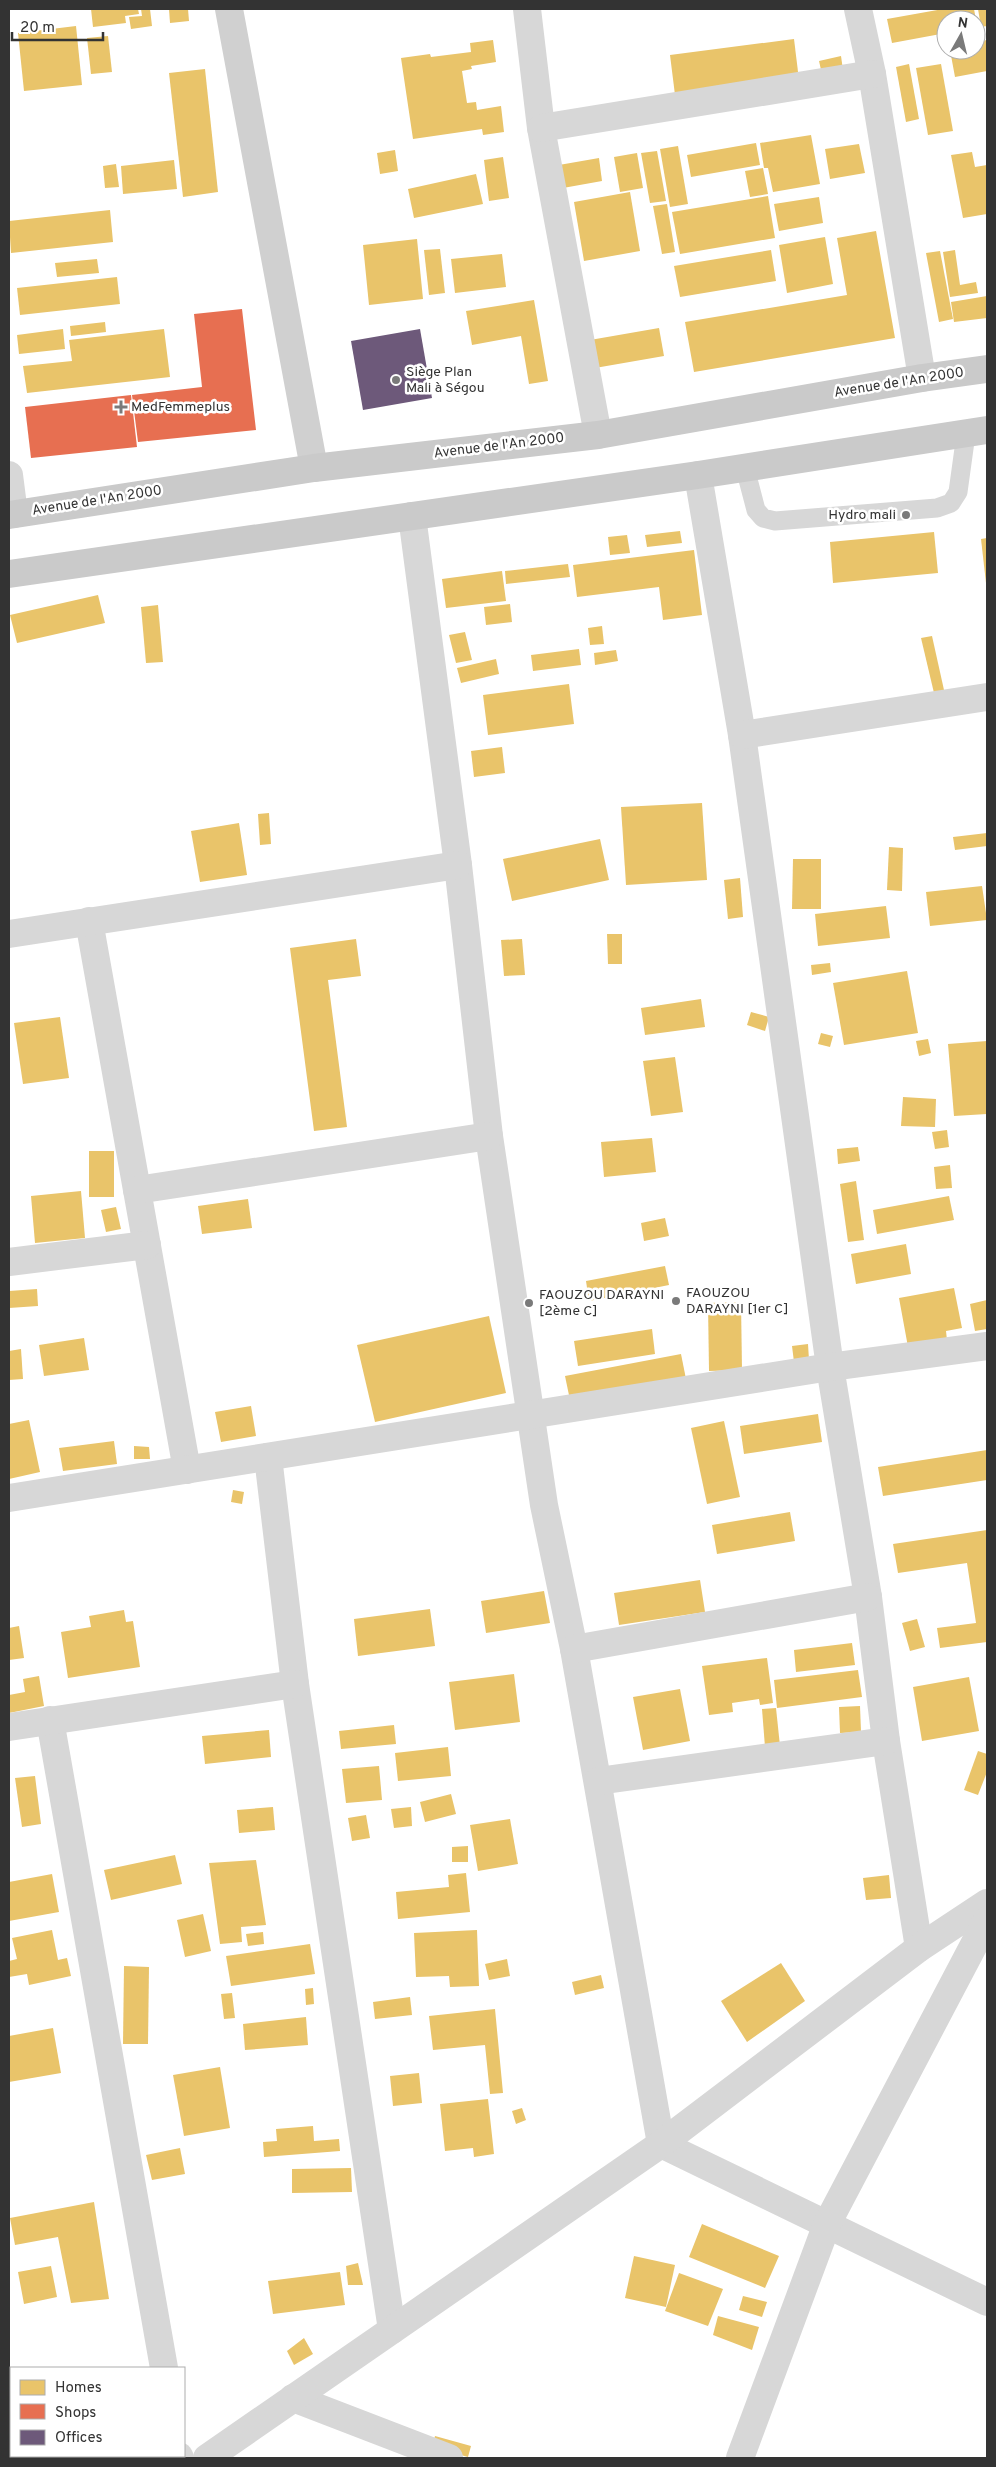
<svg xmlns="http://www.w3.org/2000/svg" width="996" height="2467" viewBox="0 0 996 2467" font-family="Overpass,sans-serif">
<rect width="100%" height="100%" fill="#fff"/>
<!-- homes -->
<g fill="#e9c46a">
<path d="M91 9H138L139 14 125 16 126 23 93 27Z"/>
<path d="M141 9H150L152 26 131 29 129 17 142 16Z"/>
<path d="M169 9H188L189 21 170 23Z"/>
<path d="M943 9H974L976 20H946V33L892 43 887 19Z"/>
<path d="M978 9H987V26L981 27Z"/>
<path d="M76 26 82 85 24 91 18 33Z"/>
<path d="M108 36 112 72 91 74 87 38Z"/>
<path d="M794 39 799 80 675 95 670 55Z"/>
<path d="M493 40 496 62 471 66 472 69 462 71 467 103 476 102 477 110 501 106 504 132 483 135 482 129 413 139 401 58 430 54 431 57 471 52 470 43Z"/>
<path d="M987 40V71L955 77 950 50H976V42Z"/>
<path d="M841 56 843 70 822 74 819 61Z"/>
<path d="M909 64 919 119 906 122 896 67Z"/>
<path d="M941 64 953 131 928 135 916 68Z"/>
<path d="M205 69 218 192 183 197 169 73Z"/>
<path d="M811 135 820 184 773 192 768 168H764L760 143Z"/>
<path d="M756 143 760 165 691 177 687 155Z"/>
<path d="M859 144 865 173 830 179 825 149Z"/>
<path d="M678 146 688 204 670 207 660 149Z"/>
<path d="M395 150 398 171 380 174 377 153Z"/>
<path d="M657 151 666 201 650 203 641 153Z"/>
<path d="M972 152 975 167 987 165V214L963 218 951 155Z"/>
<path d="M637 153 643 188 620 192 614 157Z"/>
<path d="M503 157 509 198 489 201 484 160Z"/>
<path d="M599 158 602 181 563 188 559 165Z"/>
<path d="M174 160 177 189 123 194 121 166Z"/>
<path d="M116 164 119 187 105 188 103 166Z"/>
<path d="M763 168 768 194 750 197 745 171Z"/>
<path d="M476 174 483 204 414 218 408 189Z"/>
<path d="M630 192 640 251 584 261 574 202Z"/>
<path d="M768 196 775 238 680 254 672 212Z"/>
<path d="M819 197 823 223 779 231 774 204Z"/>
<path d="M667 204 675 252 662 254 653 206Z"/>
<path d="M110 210 113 242 11 253 9 221Z"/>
<path d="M876 231 895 338 694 372 685 322 847 295 837 238Z"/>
<path d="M825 237 833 284 787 293 779 245Z"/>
<path d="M417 239 423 299 369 305 363 245Z"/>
<path d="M440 249 445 293 429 295 424 250Z"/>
<path d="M771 250 776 281 680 297 674 266Z"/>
<path d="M955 250 960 285 976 282 978 293 950 297 943 252Z"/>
<path d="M940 251 953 319 939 322 926 253Z"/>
<path d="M502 254 506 287 455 293 451 259Z"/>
<path d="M97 259 99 273 57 277 55 263Z"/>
<path d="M117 277 120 304 20 315 17 288Z"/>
<path d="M987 296V318L954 322 951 302Z"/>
<path d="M534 300 548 381 529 384 521 336 472 345 466 311Z"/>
<path d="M105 322 106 332 71 336 70 326Z"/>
<path d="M659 328 664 356 595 368 590 340Z"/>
<path d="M63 329 65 349 19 354 17 335Z"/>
<path d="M164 329 170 377 27 393 23 366 72 361 69 340Z"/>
<path d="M680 531 682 543 647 547 645 535Z"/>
<path d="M934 532 938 573 833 583 830 542Z"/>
<path d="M627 535 630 553 610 555 608 537Z"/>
<path d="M987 538V583H986L981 539Z"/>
<path d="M694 550 702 615 663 620 659 587 577 597 573 565Z"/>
<path d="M568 564 570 577 506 584 505 571Z"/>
<path d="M502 571 506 601 446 608 442 579Z"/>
<path d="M98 595 105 623 17 643 10 615Z"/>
<path d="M510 604 512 622 486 625 484 607Z"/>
<path d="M158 605 163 662 146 663 141 607Z"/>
<path d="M602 626 604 644 590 645 588 628Z"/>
<path d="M465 632 472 660 456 663 449 635Z"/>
<path d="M932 636 944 690 934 693 921 638Z"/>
<path d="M579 649 581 665 533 671 531 655Z"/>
<path d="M616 650 618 661 595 665 594 653Z"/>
<path d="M496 659 499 674 461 683 457 668Z"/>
<path d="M569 684 574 724 488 735 483 695Z"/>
<path d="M502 747 505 773 474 777 471 751Z"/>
<path d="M702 803 707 880 626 885 621 807Z"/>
<path d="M269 813 271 844 260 845 258 814Z"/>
<path d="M239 823 247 875 200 882 191 831Z"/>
<path d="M987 833V846L955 850 953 837Z"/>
<path d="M600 839 609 880 512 901 503 859Z"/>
<path d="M889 847 903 848 902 891 887 890Z"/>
<path d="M793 859H821V909H792Z"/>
<path d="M740 878 743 917 728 919 724 880Z"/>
<path d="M982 886 987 920 930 926 926 892Z"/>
<path d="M886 906 890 938 818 946 815 914Z"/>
<path d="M607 934H622V964H608Z"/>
<path d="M356 939 361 976 328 980 347 1127 314 1131 290 948Z"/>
<path d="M522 939 525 975 504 976 501 940Z"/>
<path d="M830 963 831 972 812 975 811 965Z"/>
<path d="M907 971 918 1033 844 1045 833 983Z"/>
<path d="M701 999 705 1027 645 1035 641 1008Z"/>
<path d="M751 1012 769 1017 765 1031 747 1025Z"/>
<path d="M60 1017 69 1078 23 1084 14 1023Z"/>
<path d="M821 1033 833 1036 830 1047 818 1044Z"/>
<path d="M928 1039 931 1053 919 1056 916 1041Z"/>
<path d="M987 1041V1114L954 1116 948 1044Z"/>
<path d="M675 1057 683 1112 651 1116 643 1061Z"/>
<path d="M903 1097 936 1099 935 1127 901 1126Z"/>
<path d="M947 1130 949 1147 935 1149 932 1132Z"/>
<path d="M652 1138 656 1172 604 1177 601 1142Z"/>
<path d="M858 1147 860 1161 838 1164 837 1149Z"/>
<rect x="89" y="1151" width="25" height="46"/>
<path d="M950 1165 952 1188 936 1189 934 1167Z"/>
<path d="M856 1181 864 1240 848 1242 840 1184Z"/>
<path d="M81 1191 85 1238 35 1243 31 1196Z"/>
<path d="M949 1196 954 1220 877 1234 873 1210Z"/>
<path d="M248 1199 252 1228 202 1234 198 1206Z"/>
<path d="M116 1207 121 1229 106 1232 101 1210Z"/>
<path d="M665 1218 669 1236 644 1241 641 1223Z"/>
<path d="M906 1244 911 1274 856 1284 851 1254Z"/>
<path d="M665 1266 669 1285 589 1301 586 1281Z"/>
<path d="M954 1288 962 1328 946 1331 947 1340 908 1347 899 1298Z"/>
<path d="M37 1289 38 1306 9 1308V1291Z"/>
<path d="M987 1300V1329L975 1331 970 1304Z"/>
<path d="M741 1302 742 1370 709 1371 708 1303Z"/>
<path d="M489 1316 506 1393 375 1422 357 1345Z"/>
<path d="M652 1329 655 1354 578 1366 574 1341Z"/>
<path d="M84 1338 89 1370 44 1376 39 1345Z"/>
<path d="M808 1344 809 1360 794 1362 792 1346Z"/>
<path d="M21 1349 23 1379 9 1380V1351Z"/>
<path d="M681 1354 686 1379 570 1400 565 1376Z"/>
<path d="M251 1406 256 1436 221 1442 215 1412Z"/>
<path d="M818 1414 822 1442 744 1454 740 1426Z"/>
<path d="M29 1420 40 1472 9 1479V1424Z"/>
<path d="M724 1421 740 1497 707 1504 691 1428Z"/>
<path d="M114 1441 117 1464 63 1471 59 1448Z"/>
<path d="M134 1446 149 1447 150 1459H134Z"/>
<path d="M987 1450V1480L883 1496 878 1467Z"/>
<path d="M233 1490 244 1492 242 1504 231 1502Z"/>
<path d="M790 1512 795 1541 717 1554 712 1525Z"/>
<path d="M987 1530V1642L940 1648 937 1628 976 1623 967 1563 898 1573 893 1544Z"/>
<path d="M700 1580 705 1612 619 1625 614 1593Z"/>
<path d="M544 1591 550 1623 486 1633 481 1601Z"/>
<path d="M430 1609 435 1646 358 1656 354 1619Z"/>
<path d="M124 1610 126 1622 133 1621 140 1667 68 1678 61 1632 91 1627 89 1616Z"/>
<path d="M917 1619 925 1647 910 1651 902 1623Z"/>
<path d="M19 1626 24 1658 9 1660V1628Z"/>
<path d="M852 1643 855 1665 796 1672 794 1650Z"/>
<path d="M767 1658 773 1703 760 1705 759 1699 732 1703 733 1712 709 1715 702 1666Z"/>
<path d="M858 1670 862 1697 777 1708 774 1680Z"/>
<path d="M514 1674 520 1722 455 1730 449 1682Z"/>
<path d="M39 1676 44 1706 9 1713V1695L25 1692 23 1679Z"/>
<path d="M969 1677 979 1731 922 1741 913 1687Z"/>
<path d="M680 1689 690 1741 643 1750 633 1697Z"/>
<path d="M860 1706 861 1732 840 1733 839 1707Z"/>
<path d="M776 1708 780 1746 765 1747 762 1709Z"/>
<path d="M394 1725 396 1744 341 1749 339 1731Z"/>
<path d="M269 1730 271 1757 205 1764 202 1736Z"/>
<path d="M448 1747 451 1776 398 1781 395 1753Z"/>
<path d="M978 1751 987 1754V1772L978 1795 964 1790Z"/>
<path d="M379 1766 382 1800 346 1803 342 1769Z"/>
<path d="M35 1776 41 1824 22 1827 15 1778Z"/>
<path d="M451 1794 456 1814 425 1822 420 1802Z"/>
<path d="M273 1807 275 1830 239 1833 237 1810Z"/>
<path d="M411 1807 412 1826 394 1828 391 1809Z"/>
<path d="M366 1815 370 1838 352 1841 348 1818Z"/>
<path d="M510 1819 518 1864 478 1871 470 1825Z"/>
<path d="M468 1846V1862H452V1847Z"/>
<path d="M175 1855 182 1884 111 1900 104 1870Z"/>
<path d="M256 1860 266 1925 241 1927 242 1942 220 1944 209 1863Z"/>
<path d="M466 1873 470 1912 398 1919 396 1892 449 1887 448 1875Z"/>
<path d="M52 1874 59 1912 9 1921V1882Z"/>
<path d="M889 1875 891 1898 866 1900 863 1878Z"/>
<path d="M203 1914 211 1951 185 1957 177 1920Z"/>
<path d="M52 1930 58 1960 67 1958 71 1976 29 1985 27 1974 9 1977V1961L17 1959 12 1938Z"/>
<path d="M477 1930 479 1986 450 1987 449 1976 416 1977 414 1933Z"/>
<path d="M263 1932 264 1944 248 1946 246 1934Z"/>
<path d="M310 1944 315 1974 231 1986 226 1956Z"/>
<path d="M507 1959 510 1976 489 1980 485 1964Z"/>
<path d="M781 1963 805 2001 747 2042 721 2001Z"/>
<path d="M124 1966 149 1967 148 2044H123Z"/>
<path d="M601 1975 604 1988 575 1995 572 1982Z"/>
<path d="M313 1988 314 2004 306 2005 305 1989Z"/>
<path d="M232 1993 235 2018 224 2019 221 1994Z"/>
<path d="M410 1997 412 2015 375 2019 373 2002Z"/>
<path d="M495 2009 503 2093 490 2094 485 2045 433 2050 429 2016Z"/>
<path d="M306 2017 308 2045 245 2050 243 2024Z"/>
<path d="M53 2028 61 2073 9 2082V2036Z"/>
<path d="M220 2067 230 2128 184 2136 173 2075Z"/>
<path d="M419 2073 422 2103 393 2106 390 2076Z"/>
<path d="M488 2099 494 2154 474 2157 473 2148 445 2151 440 2104Z"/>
<path d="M522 2108 526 2120 516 2124 512 2111Z"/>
<path d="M313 2126 314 2141 339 2139 340 2151 264 2157 263 2142 277 2141 276 2129Z"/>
<path d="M180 2148 185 2174 152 2180 146 2155Z"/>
<path d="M351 2168 352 2192 292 2193V2169Z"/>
<path d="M94 2202 109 2299 71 2303 58 2237 15 2245 10 2218Z"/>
<path d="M702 2224 779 2256 765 2288 689 2257Z"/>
<path d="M634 2256 675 2265 666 2307 625 2298Z"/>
<path d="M358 2263 363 2285H348L346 2266Z"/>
<path d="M51 2266 57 2297 24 2304 18 2272Z"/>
<path d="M340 2272 345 2305 273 2314 268 2281Z"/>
<path d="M679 2273 723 2289 708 2326 665 2311Z"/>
<path d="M743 2296 767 2302 762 2317 739 2310Z"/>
<path d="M718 2316 759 2327 752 2350 713 2335Z"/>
<path d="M304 2338 313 2354 294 2365 287 2351Z"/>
<path d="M435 2436 471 2446 468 2457 432 2447Z"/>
<path d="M9 2438H11V2456H28V2458H9Z"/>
</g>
<!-- shops -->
<g fill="#e76f51">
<path d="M242 309 256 430 138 442 132 395 202 387 194 314Z"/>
<path d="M131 395 137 447 31 458 25 407Z"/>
</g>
<!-- offices -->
<path fill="#6d597a" d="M420 329 432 398 363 410 351 341Z"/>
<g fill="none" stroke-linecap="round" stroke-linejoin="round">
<!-- lane -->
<path stroke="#d7d7d7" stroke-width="19" d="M745 468 756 510 763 518 775 521 937 508 951 503 958 492 966 434"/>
<!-- street -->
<g stroke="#d7d7d7" stroke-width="28">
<path d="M527 9 541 128 598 435"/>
<path d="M858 9 872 74 922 378"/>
<path d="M541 128 872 74"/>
<path d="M9 475 14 514"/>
<path d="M698 475 742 735 830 1367 868 1597 886 1741 919 1948"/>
<path d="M412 516 458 865 489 1136 544 1505 574 1649 661 2144 987 2302"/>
<path d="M742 735 987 697"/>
<path d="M89 921 187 1470"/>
<path d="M9 934 458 865"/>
<path d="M137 1190 489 1136"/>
<path d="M9 1262 147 1245"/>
<path d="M268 1457 295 1684 392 2330"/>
<path d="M9 1498 830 1367 987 1346"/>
<path d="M574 1649 868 1597"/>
<path d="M50 1720 164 2368"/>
<path d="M9 1727 295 1684"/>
<path d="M598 1781 886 1741"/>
<path d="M293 2398 449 2458"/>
<path d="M179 2456 180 2458"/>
<path d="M207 2458 661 2144 919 1948 987 1903"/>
<path d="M740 2458 827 2224 987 1920"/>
</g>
<!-- secondary -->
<path stroke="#d0d0d0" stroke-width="28" d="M229 9 314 468"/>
<!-- primary -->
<g stroke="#cacaca" stroke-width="28">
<path d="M9 515 314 468 598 435 922 378 987 369"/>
<path d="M9 574 698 475 987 430"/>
</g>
</g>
<!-- markers -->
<g fill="#7a7a7a" stroke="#fff" stroke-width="2">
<circle cx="396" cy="380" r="5"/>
<path d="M118.5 399.5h5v5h5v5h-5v5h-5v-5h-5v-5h5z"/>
<circle cx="906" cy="515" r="5"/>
<circle cx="676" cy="1301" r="5"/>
<circle cx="529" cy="1303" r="5"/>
</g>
<g text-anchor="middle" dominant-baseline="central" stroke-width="5" stroke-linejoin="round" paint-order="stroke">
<!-- poi labels -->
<g font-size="14" fill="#333" stroke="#fff" text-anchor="start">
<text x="406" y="372">Siège Plan<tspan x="406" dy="16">Mali à Ségou</tspan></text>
<text x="131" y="407">MedFemmeplus</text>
<text x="896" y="515" text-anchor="end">Hydro mali</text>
<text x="686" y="1293">FAOUZOU<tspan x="686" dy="16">DARAYNI [1er C]</tspan></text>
<text x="539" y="1295">FAOUZOU DARAYNI<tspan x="539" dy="16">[2ème C]</tspan></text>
</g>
<!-- street labels -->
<g font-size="14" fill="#333" stroke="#fff">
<text transform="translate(899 383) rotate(-9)">Avenue de l'An 2000</text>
<text transform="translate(499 446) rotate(-7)">Avenue de l'An 2000</text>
<text transform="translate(97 501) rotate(-9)">Avenue de l'An 2000</text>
</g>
</g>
<!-- border -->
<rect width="996" height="2467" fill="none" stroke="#333333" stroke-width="20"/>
<!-- legend -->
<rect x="10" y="2367" width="175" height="90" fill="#ffffff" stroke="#adadad"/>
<rect x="20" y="2380" width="25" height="15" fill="#e9c46a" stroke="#adadad"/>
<text x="55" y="2392" font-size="15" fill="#333333">Homes</text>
<rect x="20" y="2404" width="25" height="15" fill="#e76f51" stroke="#adadad"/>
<text x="55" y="2417" font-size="15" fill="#333333">Shops</text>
<rect x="20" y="2430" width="25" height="15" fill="#6d597a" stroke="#adadad"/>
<text x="55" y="2442" font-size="15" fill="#333333">Offices</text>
<!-- north arrow -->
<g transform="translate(961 35) rotate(8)"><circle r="24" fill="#ffffff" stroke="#adadad"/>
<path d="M0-4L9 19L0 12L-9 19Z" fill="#7a7a7a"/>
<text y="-8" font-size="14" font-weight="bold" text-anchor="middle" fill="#333333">N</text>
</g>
<!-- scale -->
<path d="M12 32v8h91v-8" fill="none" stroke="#333333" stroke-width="2.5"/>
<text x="20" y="32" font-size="15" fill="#333333" stroke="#ffffff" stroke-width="4" paint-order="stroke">20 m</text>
</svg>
